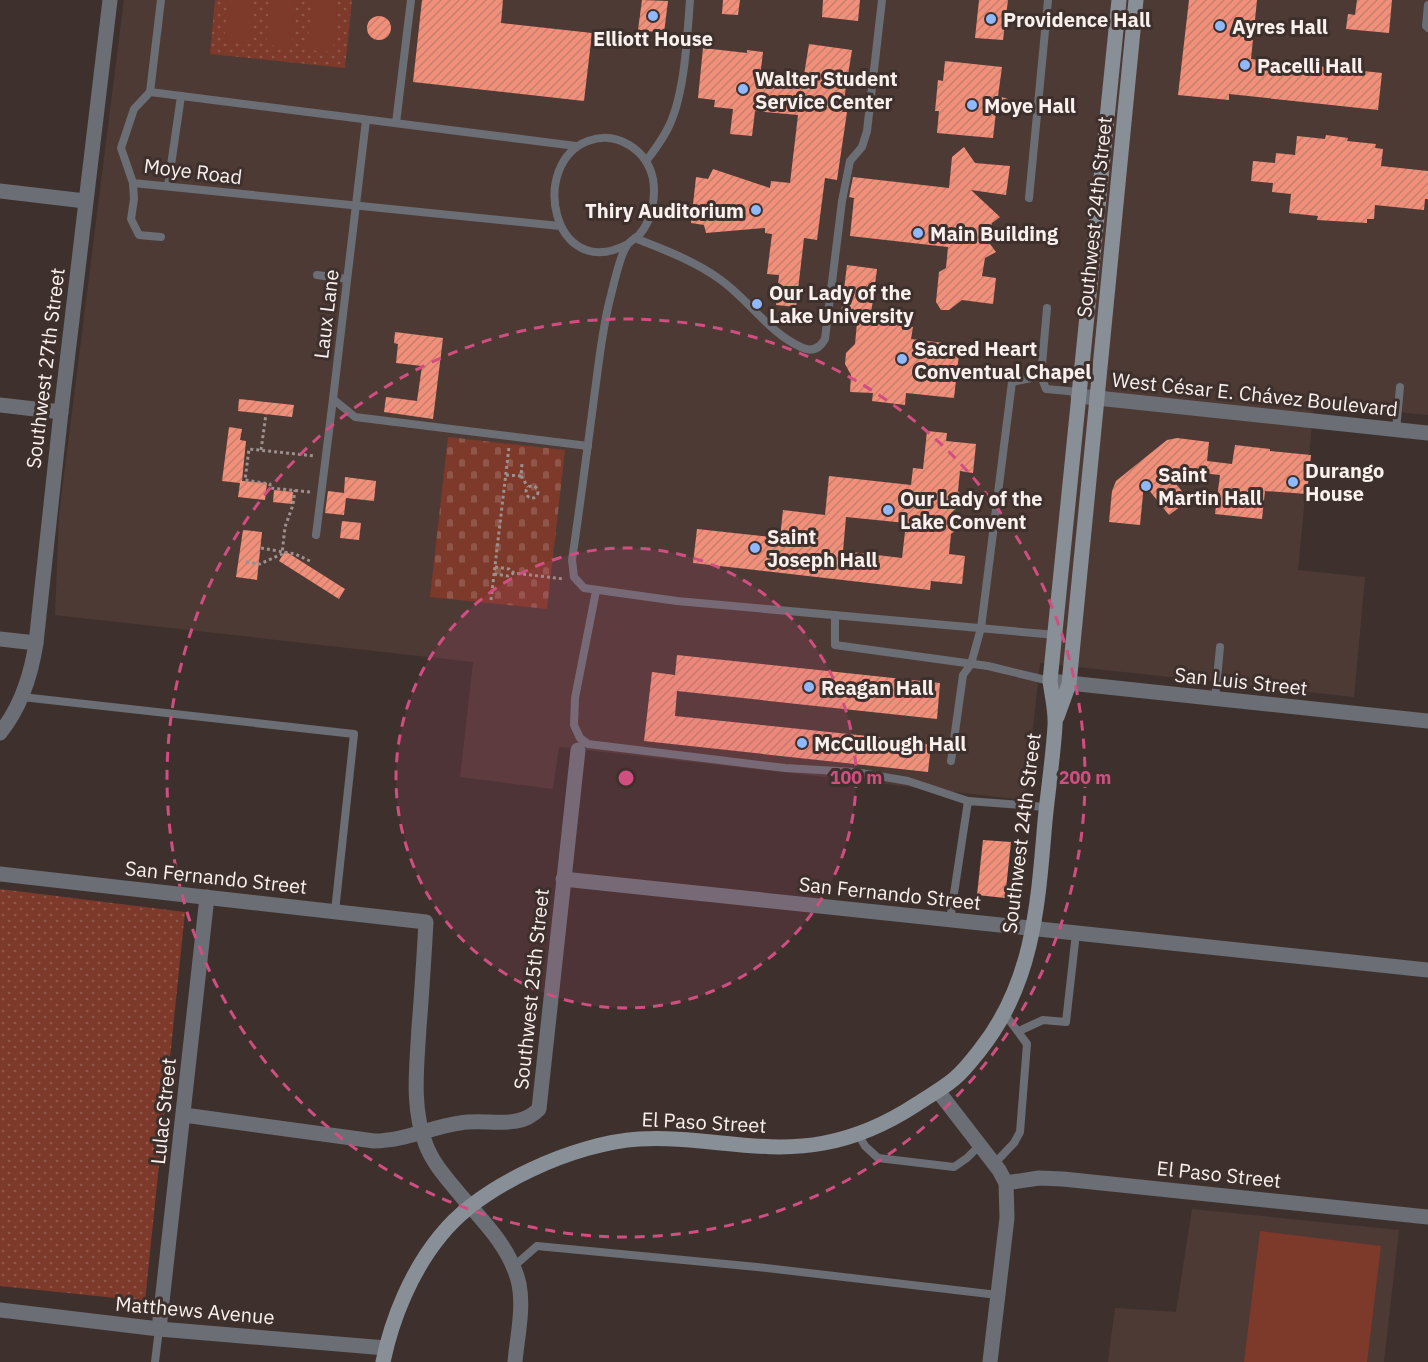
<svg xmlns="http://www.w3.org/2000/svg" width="1428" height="1362" viewBox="0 0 1428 1362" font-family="'IBM Plex Sans',sans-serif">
<defs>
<pattern id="cemetery-stones" width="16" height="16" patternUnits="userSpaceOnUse" patternTransform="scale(1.5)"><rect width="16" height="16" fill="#7d392a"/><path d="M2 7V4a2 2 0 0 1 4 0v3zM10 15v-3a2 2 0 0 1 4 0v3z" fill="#905649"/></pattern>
<pattern id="park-dots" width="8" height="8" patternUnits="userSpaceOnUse" patternTransform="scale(1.5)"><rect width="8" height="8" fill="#7d392a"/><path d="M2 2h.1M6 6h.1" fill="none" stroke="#905649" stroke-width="1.8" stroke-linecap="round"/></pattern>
<pattern id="building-hatch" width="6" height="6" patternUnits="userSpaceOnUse" patternTransform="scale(1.5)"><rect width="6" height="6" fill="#f1907a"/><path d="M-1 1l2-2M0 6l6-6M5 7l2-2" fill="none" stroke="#c87e6d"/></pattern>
</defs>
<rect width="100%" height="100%" fill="#3e312d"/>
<!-- built -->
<g fill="#4e3a35">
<path d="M124 0H1428V415L1314 404 1298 570 1365 577 1354 697 1040 663 1025 800 559 747 553 789 460 777 473 662 55 615 59 515Z"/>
<path d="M1192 1209 1399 1230 1384 1362H1108L1115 1308 1176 1312Z"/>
</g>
<!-- cemetery -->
<path fill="url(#cemetery-stones)" d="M448 437 565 450 547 609 430 597Z"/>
<!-- park -->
<g fill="url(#park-dots)">
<path d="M215 0H352L345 68 210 54Z"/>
<path d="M0 889 185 912 145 1301 0 1286Z"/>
</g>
<!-- garden -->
<g fill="#7d392a">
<path d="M228 0H254L250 44 224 41Z"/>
<path d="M270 0H296L291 47 266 45Z"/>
<path d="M312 0H338L333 52 307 50Z"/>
<path d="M1260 1231 1381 1246 1367 1362H1244Z"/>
</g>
<!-- building -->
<g fill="url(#building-hatch)" fill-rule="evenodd">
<path d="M422 0H503L501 23 592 33 584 101 413 82Z"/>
<path d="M642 0 668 1 664 33 638 30Z"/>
<path d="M723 0H740L738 15 722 14Z"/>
<path d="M823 0H860L858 21 822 17Z"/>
<path d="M979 0H1008L1003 40 975 38Z"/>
<path d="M1189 0H1257L1251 59 1382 73 1378 110 1229 94V100L1178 95Z"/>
<path d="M1357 0H1392L1389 33 1346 29 1348 14 1355 15Z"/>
<circle cx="379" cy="28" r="12"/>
<path d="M809 44 852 50 842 112H847L837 180 825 178 817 240 804 238 796 307 776 305 779 275 767 274 772 234 765 233V228L706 233 704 225 691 223 696 177 708 179 713 169 770 188 771 181 790 183 798 115 755 111 752 136 730 134 733 109 714 107 715 100 698 98 703 48 747 53V50L763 52 760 77 803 81Z"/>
<path d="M945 61 1002 67 998 96 1008 99 1007 114 996 112 993 138 937 133 939 111H935L938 80 943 81Z"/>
<path d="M1326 135 1348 138 1347 141 1376 144 1375 148 1383 149 1381 166 1428 171V199H1425L1424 210 1375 205 1374 219H1367V223L1317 220 1318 216 1289 213 1291 194 1272 192 1273 183 1251 181 1253 161 1275 163 1276 153 1295 155 1297 136 1325 139Z"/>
<path d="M964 147 975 163 1010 166 1006 195 971 190 1000 217 992 223 990 244 996 252 985 258 982 276 996 278 993 304 962 300 949 310H941L936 302 939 272 946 268 948 247 850 236 854 198 849 197 853 177 949 188 952 157Z"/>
<path d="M847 265 877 269 870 322 913 327 911 339 960 345 954 398 906 393 905 405 872 401 873 393 850 392 851 375 845 364 846 353 855 344 857 323 840 322Z"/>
<path d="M395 332 443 338 433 419 384 412 386 397 417 401 422 366 396 363 398 344 394 343Z"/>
<path d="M239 399 294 405 292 417 238 411Z"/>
<path d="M229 427 242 429 240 440 246 441 242 481 267 483 265 500 238 497 240 483 222 481Z"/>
<path d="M927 431 947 433 946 441 976 444 973 473 960 471 958 491 965 500 951 513 960 522 959 528 951 534 949 554 965 556 962 584 931 581 930 590 693 563 697 529 780 538 783 510 825 515 829 476 911 485 913 468 923 469ZM846 517 906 523 902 558 843 551Z"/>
<path d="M1177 438 1209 442 1207 461 1232 464 1235 445 1270 449V451L1311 455 1307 494 1265 491 1262 519 1215 514 1220 475 1164 469 1189 500 1169 515 1144 484 1140 525 1109 522 1112 491 1116 481 1167 440Z"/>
<path d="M345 477 376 481 374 501 346 498 344 515 325 513 328 491 344 493Z"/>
<path d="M274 490 293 492 292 504 273 502Z"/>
<path d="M342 521 361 523 359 540 340 538Z"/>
<path d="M243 530 262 532 257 580 236 577Z"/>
<path d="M285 551 345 589 339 599 279 561Z"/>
<path d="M677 655 940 683 937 719 677 691 675 716 925 742V744L931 745 928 772 644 741 652 672 675 675Z"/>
<path d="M983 840 1011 842 1005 898 977 895Z"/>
</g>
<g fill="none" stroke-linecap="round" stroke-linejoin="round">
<!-- path -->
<g stroke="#9b908d" stroke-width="3" stroke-dasharray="3 3" stroke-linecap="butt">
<path d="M261 450 266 414"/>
<path d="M506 475 521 476 522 464"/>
<path d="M521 476 528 487"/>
<circle cx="532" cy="492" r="6"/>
<path d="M310 492 270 488V484L245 480 249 449 315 456"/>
<path d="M261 548 295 554 312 562"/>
<path d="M246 562 260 564 282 554 285 527 293 505 295 490"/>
<path d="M495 567 509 569 514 573"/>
<path d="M494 574 508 576 514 573 564 579"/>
<path d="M491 600 509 447"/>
</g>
<!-- lane -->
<g stroke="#6b6e74" stroke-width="8">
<path d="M1428 5 1426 26 1428 28"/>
<path d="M150 92 134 109 121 148 133 183 560 226"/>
<path d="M150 92 576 146"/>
<path d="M150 92 161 0"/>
<path d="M366 120 333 399 355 417 588 446"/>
<path d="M396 123 411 0"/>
<path d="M646 161C654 151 661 141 667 130 685 97 687 37 690 0"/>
<path d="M133 183 134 199 131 219 139 235 161 237"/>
<path d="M168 186 181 96"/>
<path d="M1029 198 1048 0"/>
<path d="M635 238C664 250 693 260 718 278 749 299 768 333 803 348 813 352 820 348 825 339L842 201 850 161 862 147 867 131 882 0"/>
<path d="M626 245C552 282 529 163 588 141 617 130 647 150 653 179 656 197 652 221 639 235 635 239 628 242 626 247 620 256 614 283 611 295 602 328 599 363 594 398 587 452 580 506 572 560L574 577 584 588 677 601 1056 635"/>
<path d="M317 275 347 279"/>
<path d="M1047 308 1041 376 1046 389 1079 392"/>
<path d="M1396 430 1400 387"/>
<path d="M316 535 333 399"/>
<path d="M596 591 575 698 574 725 580 738 588 744 785 768 855 772 908 781 968 801"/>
<path d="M835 615V645L988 666 1050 681"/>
<path d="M22 697 354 734 335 911"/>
<path d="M1215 699 1220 647"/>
<path d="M951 761 963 675 971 664 981 628 1012 382 1041 376"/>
<path d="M950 920 968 801 1046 807"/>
<path d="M1019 1031 1043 1020 1066 1022 1076 933"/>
<path d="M858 1134 865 1146 878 1158 954 1167 967 1158 980 1145"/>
<path d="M994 1164 1014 1143 1020 1132 1025 1069 1027 1044 1004 1013"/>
<path d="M513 1267 537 1246 757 1267 998 1295"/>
<path d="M155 1362 159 1329"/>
</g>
<!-- street -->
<g stroke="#6b6e74" stroke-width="15">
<path d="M0 191 85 201"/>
<path d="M1078 396 1428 433"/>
<path d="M0 405 61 412"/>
<path d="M0 639 36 643"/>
<path d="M1050 681 1428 721"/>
<path d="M0 733C21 707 31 676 36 643L61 412 110 0"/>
<path d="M0 874 426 922C424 957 422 992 419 1027 417 1066 411 1107 426 1145 433 1164 449 1181 462 1197 485 1223 511 1249 519 1284 524 1309 517 1338 515 1362"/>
<path d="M563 879 1428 970"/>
<path d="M938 1091 999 1170 1006 1183 1007 1218 990 1362"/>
<path d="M184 1115 374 1141C404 1141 431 1127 460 1123 488 1118 518 1131 539 1109L578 750"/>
<path d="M1006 1183 1039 1178 1063 1179 1428 1217"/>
<path d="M0 1310 159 1329 386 1348"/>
<path d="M159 1329 207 897"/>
</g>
<!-- secondary -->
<g stroke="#898f97" stroke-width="15">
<path d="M1057 717 1069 684 1136 0"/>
<path d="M383 1362C392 1318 412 1270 441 1235 481 1185 575 1143 639 1139 701 1135 762 1155 824 1143 857 1137 888 1123 917 1104 929 1096 942 1089 954 1079 964 1071 972 1060 980 1050 1034 982 1038 903 1045 821 1048 790 1053 758 1055 726 1056 712 1052 696 1050 681L1119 0"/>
</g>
</g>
<!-- distance rings -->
<circle cx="626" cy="778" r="230" fill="#d04e80" fill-opacity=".12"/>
<g fill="none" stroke="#d04e80" stroke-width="3" stroke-dasharray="10 8">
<circle cx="626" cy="778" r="230"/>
<circle cx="626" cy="778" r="459"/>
</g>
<!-- markers -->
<g fill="#8fb8fd" stroke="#3e312d" stroke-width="2">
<circle cx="653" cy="16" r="6"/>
<circle cx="991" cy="19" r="6"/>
<circle cx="1220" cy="26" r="6"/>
<circle cx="1245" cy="65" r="6"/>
<circle cx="743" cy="89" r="6"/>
<circle cx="972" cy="105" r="6"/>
<circle cx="756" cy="210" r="6"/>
<circle cx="918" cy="233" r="6"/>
<circle cx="757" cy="304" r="6"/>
<circle cx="902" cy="359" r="6"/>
<circle cx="1293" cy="482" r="6"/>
<circle cx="1146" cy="486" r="6"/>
<circle cx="888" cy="510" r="6"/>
<circle cx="755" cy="548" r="6"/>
<circle cx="809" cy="687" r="6"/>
<circle cx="802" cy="743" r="6"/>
</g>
<g text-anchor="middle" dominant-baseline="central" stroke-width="6" stroke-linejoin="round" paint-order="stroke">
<!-- poi labels -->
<g font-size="20" font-weight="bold" fill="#faf0ee" stroke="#3e312d" text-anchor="start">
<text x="1003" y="19">Providence Hall</text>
<text x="1232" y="26">Ayres Hall</text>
<text x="653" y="38" text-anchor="middle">Elliott House</text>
<text x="1257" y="65">Pacelli Hall</text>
<text x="755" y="78">Walter Student<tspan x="755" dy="23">Service Center</tspan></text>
<text x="984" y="105">Moye Hall</text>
<text x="744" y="210" text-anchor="end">Thiry Auditorium</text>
<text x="930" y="233">Main Building</text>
<text x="769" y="292">Our Lady of the<tspan x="769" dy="23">Lake University</tspan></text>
<text x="914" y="348">Sacred Heart<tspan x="914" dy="23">Conventual Chapel</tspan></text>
<text x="1305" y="470">Durango<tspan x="1305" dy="23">House</tspan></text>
<text x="1158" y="474">Saint<tspan x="1158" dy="23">Martin Hall</tspan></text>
<text x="900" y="498">Our Lady of the<tspan x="900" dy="23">Lake Convent</tspan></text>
<text x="767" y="536">Saint<tspan x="767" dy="23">Joseph Hall</tspan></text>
<text x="821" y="687">Reagan Hall</text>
<text x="814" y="743">McCullough Hall</text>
</g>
<!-- street labels -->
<g font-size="20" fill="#faf0ee" stroke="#3e312d">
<text transform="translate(193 171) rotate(7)">Moye Road</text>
<text transform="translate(1094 217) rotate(-84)">Southwest 24th Street</text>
<text transform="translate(326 314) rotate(-83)">Laux Lane</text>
<text transform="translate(45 368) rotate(-83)">Southwest 27th Street</text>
<text transform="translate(1255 394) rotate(6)">West César E. Chávez Boulevard</text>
<text transform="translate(1241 681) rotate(6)">San Luis Street</text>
<text transform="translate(1021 833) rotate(-83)">Southwest 24th Street</text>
<text transform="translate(216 877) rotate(6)">San Fernando Street</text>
<text transform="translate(890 893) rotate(6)">San Fernando Street</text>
<text transform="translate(531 989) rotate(-84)">Southwest 25th Street</text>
<text transform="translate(163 1111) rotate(-84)">Lulac Street</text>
<text transform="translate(704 1122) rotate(3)">El Paso Street</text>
<text transform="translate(1219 1174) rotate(6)">El Paso Street</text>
<text transform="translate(195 1310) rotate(5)">Matthews Avenue</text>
</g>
</g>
<circle cx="626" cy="778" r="9" fill="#d04e80" stroke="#3e312d" stroke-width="3"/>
<g font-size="18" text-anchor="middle" font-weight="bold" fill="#d04e80" stroke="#3e312d" stroke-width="6" stroke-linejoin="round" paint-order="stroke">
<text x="856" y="784">100 m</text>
<text x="1085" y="784">200 m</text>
</g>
</svg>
